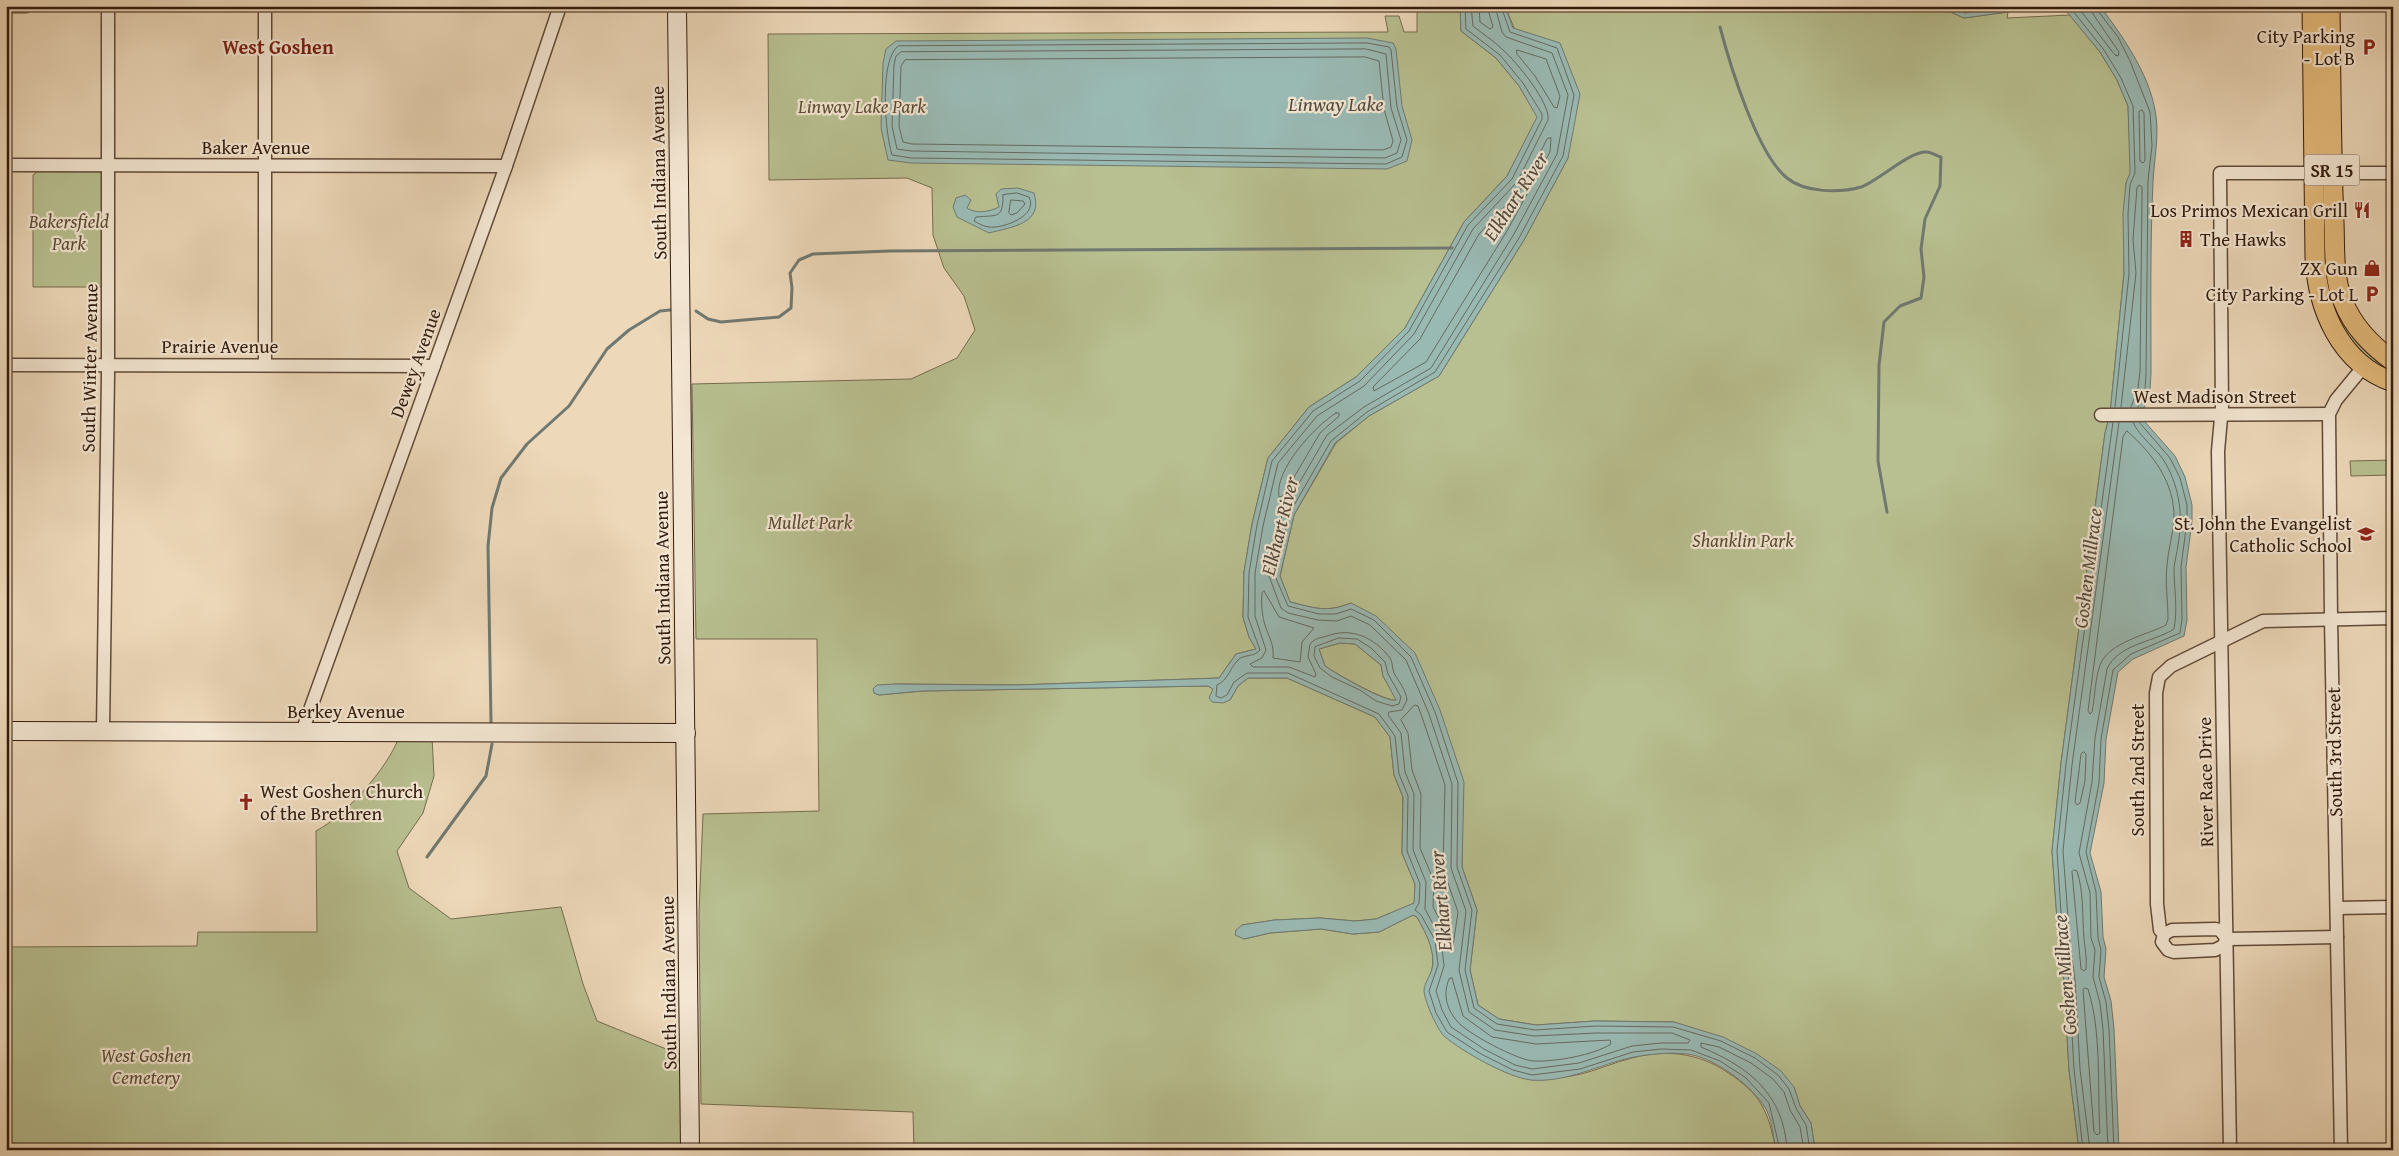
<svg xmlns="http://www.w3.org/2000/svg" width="2399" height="1156" viewBox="0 0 2399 1156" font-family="'Gentium Book Plus',serif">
<rect width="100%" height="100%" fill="#edd8b9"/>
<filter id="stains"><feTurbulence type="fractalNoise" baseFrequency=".004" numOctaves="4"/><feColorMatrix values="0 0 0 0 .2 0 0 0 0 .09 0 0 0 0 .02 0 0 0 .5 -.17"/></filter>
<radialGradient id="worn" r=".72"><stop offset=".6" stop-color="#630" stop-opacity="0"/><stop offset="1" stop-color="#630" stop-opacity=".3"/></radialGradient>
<!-- green -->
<g fill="#b8bf90" stroke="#756c4e">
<path d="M1417 6H1460L1461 31 1496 58 1519 86 1538 117 1507 176 1464 222 1405 328 1356 377 1309 407 1268 458 1252 524 1244 572 1243 617 1249 637 1256 649 1236 654 1219 678 1017 685 895 684 874 693 879 695 922 691 1208 686 1230 700 1238 686 1248 678H1287L1375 717 1390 737 1394 775 1403 797 1402 853 1415 884V903L1376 919 1355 921 1320 918 1275 920 1242 925 1244 939 1270 933 1321 929 1353 934 1379 932 1413 915 1417 917C1427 935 1437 952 1431 973L1532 1080C1548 1078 1565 1078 1581 1074 1598 1070 1615 1062 1632 1058 1666 1049 1699 1053 1727 1072 1762 1095 1768 1111 1776 1150H914L913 1112 701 1104 699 913 703 814 819 811 817 639H696L692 384 911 379 957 358 975 330 964 296 944 268 933 235 932 188 907 178 769 180 768 34 1388 32 1385 16H1399L1404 32H1417Z"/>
<path d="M1505 6H1937L1964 18 2008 12 2007 18 2070 15 2100 52 2117 80 2128 106 2131 173 2126 183 2124 273 2110 414 2105 433 2061 763 2052 851 2059 946 2064 981 2069 1070 2079 1150H1815L1811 1123 1800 1106 1794 1087 1674 1022 1595 1021 1536 1025 1499 1019 1478 1005 1470 970 1477 910 1462 867 1463 782 1351 603C1326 613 1315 608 1290 602L1280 576 1294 515 1336 443 1369 416 1439 376 1524 240 1568 158Z"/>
<path d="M38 171H99L105 178 104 287H33V175Z"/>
<path d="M2323 193 2340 316 2358 342 2369 354 2393 370V374C2354 358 2328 314 2324 274 2321 248 2323 220 2323 193Z"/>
<path d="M2393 460V475L2351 476 2350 461Z"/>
<path d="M1340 643 1355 644 1381 665 1383 676 1397 700C1387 703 1335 673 1325 666L1319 649Z"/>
<path d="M399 737H432L434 776 423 813 397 851 409 888 451 919 561 907 583 984 597 1021 681 1055 684 1150H6V947L197 946 198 932H317L316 831C345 816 388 768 399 737Z"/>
</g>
<!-- water -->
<g fill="#99b9b3" stroke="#707971" fill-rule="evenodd">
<path d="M1460 6H1505L1513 28 1560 43 1580 94 1568 158 1524 240 1439 376 1369 416 1335 443 1294 515 1280 576 1290 602C1315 608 1326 613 1351 603L1376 616 1415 653 1440 710 1464 782 1462 867 1477 910 1470 970 1478 1005 1499 1019 1536 1025 1595 1021 1674 1022 1723 1037 1757 1054 1781 1071 1794 1087 1800 1106 1811 1123 1815 1150H1776C1773 1137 1772 1117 1764 1106 1750 1084 1713 1057 1687 1054 1670 1052 1651 1054 1634 1057 1600 1064 1567 1083 1531 1080 1509 1078 1461 1051 1444 1036 1437 1029 1425 1002 1424 991 1424 982 1433 973 1433 963 1433 945 1425 932 1417 917L1413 915 1379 932 1353 934 1321 929 1270 933 1244 939 1235 935 1236 930 1242 925 1274 920 1320 918 1355 921 1376 919 1414 903 1415 884 1402 853 1403 797 1394 775 1390 737 1375 717 1287 678H1248L1238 686 1230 700 1223 703 1212 702 1209 698 1213 689 1208 686 922 691 879 695 874 693 873 689 877 685 895 684 1017 685 1219 678 1236 654 1256 649 1249 637 1243 617 1244 572 1252 524 1268 458 1309 407 1356 377 1405 328 1464 222 1507 176 1537 117 1519 86 1496 58 1461 31ZM1340 643 1355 644 1381 665 1383 676 1396 700C1386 703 1335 673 1325 666L1319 649Z"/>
<path d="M1937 6H2008V12L1964 18Z"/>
<path d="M2062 6H2100C2123 37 2148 72 2155 110 2160 134 2154 158 2153 182 2150 246 2151 309 2151 373L2150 389 2142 414 2145 422 2175 456 2185 477 2192 505V521L2186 567 2187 620 2184 636 2133 659 2118 672 2106 739 2104 783 2090 853 2101 892 2103 937 2106 949 2104 977 2111 1001 2114 1029 2119 1150H2079L2069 1070 2064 981 2059 946 2052 851 2061 763 2105 433 2110 414 2124 273 2123 213 2126 183 2130 173 2128 106 2117 80 2100 52Z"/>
<path d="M1367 38 1393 43 1396 49 1402 106 1412 140 1407 161 1387 169 911 163 888 160 881 128 883 63 886 49 896 41Z"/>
<path d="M1018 188 1034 193C1044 224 1011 227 989 233L957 217 953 207 956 198 965 195 971 200 967 208C976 214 989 212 999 207L996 194 1001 189Z"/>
</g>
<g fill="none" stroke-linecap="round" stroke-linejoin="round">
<!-- shore -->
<g stroke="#666a60" stroke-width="1">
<path d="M1465 6 1466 29 1500 55 1523 83 1542 114V119L1512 179 1468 225 1409 331 1360 381 1313 411 1272 461 1257 525 1249 573 1248 617 1260 650C1255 657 1244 654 1238 660 1230 668 1228 680 1217 685L1216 696 1221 698 1227 695 1234 682 1247 673H1288L1379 714 1395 736 1399 774 1408 796 1407 851 1420 884 1419 903 1415 910 1421 915 1435 940 1438 965 1429 991 1436 1013 1447 1032 1481 1054 1513 1070 1532 1075 1580 1069 1633 1052 1661 1049 1691 1050 1720 1061 1746 1078 1769 1103 1780 1150"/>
<path d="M1471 6 1473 26C1483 34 1494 41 1503 50 1516 61 1551 104 1548 120L1517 182 1473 229 1414 334 1364 386 1317 416 1278 463 1263 526 1255 573V616L1266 650 1262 658 1250 664 1253 667H1289L1315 677 1316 674 1308 657 1310 644C1315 638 1320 638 1327 636 1351 627 1374 637 1390 658 1393 663 1392 668 1394 673 1399 682 1406 690 1407 700L1402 710 1389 712 1388 715 1401 733 1405 772 1414 794 1413 850 1426 882 1425 909 1441 939 1444 966 1436 991 1442 1010 1451 1027 1484 1049 1515 1065 1532 1069 1579 1063 1632 1046 1661 1043H1688L1690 1040 1672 1033H1596L1534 1036 1495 1030 1469 1012 1459 970 1466 911 1451 868 1452 784 1429 714 1406 660 1370 625 1351 616 1337 621 1318 620 1288 613 1281 608 1269 576 1283 511 1327 435 1364 407 1431 368 1514 234 1557 154 1568 95 1552 53 1506 37 1502 32 1495 6"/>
<path d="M1479 6 1480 22 1490 29 1493 27 1487 6"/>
<path d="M1501 6 1510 32 1557 48 1574 95 1563 156 1519 238 1435 372 1367 412 1331 441 1289 514 1275 576 1288 606 1319 614H1336L1351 609 1374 620 1411 657 1435 712 1458 783 1457 867 1472 910 1465 970 1474 1008 1497 1024 1535 1030 1596 1026 1673 1027 1721 1041 1755 1058 1778 1075 1789 1089 1796 1108 1806 1125 1810 1150"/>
<path d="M1952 6 1965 13 2003 6"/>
<path d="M2069 6 2104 50 2121 78 2133 106 2135 173 2130 185 2128 213 2129 274 2115 407"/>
<path d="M2077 6 2115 55 2118 56 2119 52 2093 14 2091 6"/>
<path d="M2097 6 2098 11 2118 37 2130 61 2150 112 2152 146 2148 180 2146 373 2145 389 2138 407"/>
<path d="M1367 43 1389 47 1391 50 1397 107 1407 140 1402 157 1386 164 911 158 892 155C885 133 879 60 898 46Z"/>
<path d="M1366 49 1386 54 1391 108 1401 140 1397 153 1385 158 911 151 897 149 892 126 894 65 896 56 901 52Z"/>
<path d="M1517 50 1546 59 1560 96 1557 108 1554 107 1535 76 1517 54Z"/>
<path d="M1365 57 1379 61 1384 109 1393 141 1391 147 1383 150 912 144 903 142 899 126 901 66 905 60Z"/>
<path d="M2142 110 2144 113 2145 161 2143 163 2140 161 2139 112Z"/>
<path d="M1551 138 1550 152 1507 231 1426 362 1374 391 1373 387 1420 339 1479 234 1523 187 1547 139Z"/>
<path d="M1017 193 1029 197C1039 216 1002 229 989 227 984 227 978 223 974 221L976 217C998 215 1003 219 1003 195Z"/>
<path d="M1011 200 1023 201 1025 204 1017 213 1011 215 1009 213Z"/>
<path d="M2121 407 2136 273 2133 239 2137 188 2139 185 2142 187V199L2140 372 2138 388 2131 407"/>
<path d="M1336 413H1339V416L1320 433 1283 496 1279 497C1274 470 1315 426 1336 413Z"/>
<path d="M2127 431C2153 454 2175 483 2174 519 2173 535 2168 550 2167 565 2165 582 2168 601 2168 619L2166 625C2147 635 2109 642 2100 665 2095 679 2095 697 2092 712L2090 714 2088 711 2123 437Z"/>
<path d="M1264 591 1279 617 1314 628 1302 642 1300 662 1273 658C1274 644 1270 640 1266 628 1262 617 1261 605 1262 593Z"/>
<path d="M1339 638 1357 639 1371 648 1385 662 1388 674 1401 697 1399 704 1392 706 1376 701 1360 690 1332 677 1320 668 1314 656 1315 647Z"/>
<path d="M1415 705 1418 706 1422 717 1445 785 1443 869 1458 912 1453 946 1450 944 1447 933 1433 907 1434 881 1420 848 1421 794 1412 770 1408 733 1401 720Z"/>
<path d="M2084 752 2086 754 2085 781 2080 803 2077 805 2075 802 2081 754Z"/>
<path d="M2074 870 2077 871C2084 893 2082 915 2084 938 2085 950 2087 956 2086 969L2084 971 2081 969 2072 872Z"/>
<path d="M1452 978 1463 1016 1492 1037 1536 1044 1610 1040 1611 1044C1594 1055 1555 1062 1534 1061 1519 1061 1466 1033 1457 1021 1446 1008 1443 994 1449 979Z"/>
<path d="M2085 988 2088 989C2102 1034 2097 1086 2100 1133L2097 1135 2094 1132 2083 990Z"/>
<path d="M1787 1150C1784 1094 1749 1067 1701 1047V1043L1719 1047 1751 1063 1773 1079 1784 1092 1790 1110 1800 1127 1804 1150"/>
<path d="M2083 1150 2074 1069 2069 981 2063 945 2057 851 2066 764 2113 422"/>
<path d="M2090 1150 2080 1069 2075 980 2070 944 2063 851 2072 765 2119 422"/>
<path d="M2108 1150 2103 1029 2100 1003 2093 977 2095 950 2091 938 2090 893 2079 853 2092 782 2095 738 2107 669C2118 644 2154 642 2174 629 2178 609 2174 588 2174 568 2175 560 2177 552 2178 545 2183 516 2180 490 2166 464 2158 449 2138 436 2133 422"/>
<path d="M2114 1150 2109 1029 2106 1002 2099 977 2101 950 2098 938 2096 892 2086 852 2099 783 2101 739 2113 670 2131 654 2180 633 2182 619 2181 567 2187 521V505L2180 478 2170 458 2139 422"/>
</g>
<!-- stream -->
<g stroke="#707971" stroke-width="3">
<path d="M1720 27C1730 65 1757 154 1787 178 1805 193 1840 193 1861 187 1878 181 1911 150 1927 152 1931 152 1937 156 1941 157L1940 186 1925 219 1921 249 1924 277 1921 298 1900 306 1884 322 1879 365 1878 461 1887 512"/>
<path d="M696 311 708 319 721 322 779 317 791 308 792 288 790 273 799 260 813 254 890 251 1452 248"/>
<path d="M491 722 488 546 492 508 501 478 527 444 569 406 607 349 629 330 660 311 670 310"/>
<path d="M427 857 486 776 492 744"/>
</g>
<!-- street casing -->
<g stroke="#614a38" stroke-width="15">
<g id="street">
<path d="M6 6H26"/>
<path d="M6 165 506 166"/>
<path d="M2332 173H2393"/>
<path d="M6 365 434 366"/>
<path d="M265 365V6"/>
<path d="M2101 415 2329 414"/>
<path d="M103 731 108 375V6"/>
<path d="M302 732 506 166 560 6"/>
<path d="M2337 908 2393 907"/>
<path d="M2164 934 2172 930 2215 929 2220 930 2227 939"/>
<path d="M2227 939 2223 946 2215 950 2174 952 2168 950 2162 942 2164 934 2160 930 2157 904 2156 693 2159 677 2171 666 2263 621 2393 618"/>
<path d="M2227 939 2337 937"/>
<path d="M2230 1150 2218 451 2222 407 2220 173H2314"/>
<path d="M2341 1150 2331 619 2329 414 2336 400 2364 366"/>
</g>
</g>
<!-- secondary casing -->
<g stroke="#321a0d" stroke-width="20">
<g id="secondary">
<path d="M677 6 690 1150"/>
<path d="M6 731 686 733"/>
</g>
</g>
<!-- primary casing -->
<g stroke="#321a0d" stroke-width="21">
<g id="primary">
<path d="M2312 6 2315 257C2317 308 2340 364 2393 382"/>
<path d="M2330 6C2331 78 2331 150 2334 222 2335 248 2333 277 2343 301 2353 327 2371 345 2393 361"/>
</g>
</g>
<!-- street -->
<use href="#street" stroke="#f3e6d2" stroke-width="12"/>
<!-- secondary -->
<use href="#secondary" stroke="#f3e6d2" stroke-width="18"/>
<!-- primary -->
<use href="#primary" stroke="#e6bc7c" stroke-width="19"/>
</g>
<!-- icons -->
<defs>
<g id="parking-bare" transform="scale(1.35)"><path d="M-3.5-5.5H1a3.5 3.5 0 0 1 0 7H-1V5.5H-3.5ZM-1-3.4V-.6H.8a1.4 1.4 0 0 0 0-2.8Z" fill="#8f2418" stroke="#f3e6d2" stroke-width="2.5" paint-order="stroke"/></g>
<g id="restaurant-bare" transform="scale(1.35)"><path d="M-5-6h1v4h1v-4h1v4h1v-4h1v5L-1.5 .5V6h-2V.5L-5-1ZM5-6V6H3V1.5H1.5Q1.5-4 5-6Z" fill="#8f2418" stroke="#f3e6d2" stroke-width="2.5" paint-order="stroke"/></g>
<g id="building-bare" transform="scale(1.35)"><path d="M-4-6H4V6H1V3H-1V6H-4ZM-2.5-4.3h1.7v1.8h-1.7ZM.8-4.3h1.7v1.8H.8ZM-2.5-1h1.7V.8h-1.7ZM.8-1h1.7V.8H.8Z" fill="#8f2418" stroke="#f3e6d2" stroke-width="2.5" paint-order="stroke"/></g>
<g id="shop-bare" transform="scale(1.35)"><path d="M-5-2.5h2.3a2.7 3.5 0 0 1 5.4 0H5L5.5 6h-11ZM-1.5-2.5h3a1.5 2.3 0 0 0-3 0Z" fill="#8f2418" stroke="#f3e6d2" stroke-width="2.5" paint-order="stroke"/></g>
<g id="school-bare" transform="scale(1.35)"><path d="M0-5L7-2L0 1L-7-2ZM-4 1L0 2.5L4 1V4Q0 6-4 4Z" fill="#8f2418" stroke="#f3e6d2" stroke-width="2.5" paint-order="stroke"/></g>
<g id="church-bare" transform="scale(1.35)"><path d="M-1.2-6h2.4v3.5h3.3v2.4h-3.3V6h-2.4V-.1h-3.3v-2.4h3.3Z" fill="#8f2418" stroke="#f3e6d2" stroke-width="2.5" paint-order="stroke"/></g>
</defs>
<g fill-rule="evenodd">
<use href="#parking-bare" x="2369" y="47"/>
<use href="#restaurant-bare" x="2362" y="210"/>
<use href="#building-bare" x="2186" y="239"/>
<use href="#shop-bare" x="2372" y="268"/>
<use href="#parking-bare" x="2372" y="294"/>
<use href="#school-bare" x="2366" y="534"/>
<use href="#church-bare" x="246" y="802"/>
</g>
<g text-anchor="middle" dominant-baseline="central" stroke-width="4.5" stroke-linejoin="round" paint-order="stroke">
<!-- shield labels -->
<rect fill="#f3e6d2" stroke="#6c5748" stroke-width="1" x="2304.5" y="154.5" width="55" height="31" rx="4"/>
<g font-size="18" font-weight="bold" fill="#321a0d">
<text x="2332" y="170">SR 15</text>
</g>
<!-- poi labels -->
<g font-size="19" fill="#321a0d" stroke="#f3e6d2" text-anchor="end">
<text x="2355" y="36">City Parking<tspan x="2355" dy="22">- Lot B</tspan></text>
<text x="2348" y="210">Los Primos Mexican Grill</text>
<text x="2200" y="239" text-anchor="start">The Hawks</text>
<text x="2358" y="268">ZX Gun</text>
<text x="2358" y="294">City Parking - Lot L</text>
<text x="2352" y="523">St. John the Evangelist<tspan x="2352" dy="22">Catholic School</tspan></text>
<text x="260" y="791" text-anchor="start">West Goshen Church<tspan x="260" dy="22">of the Brethren</tspan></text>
</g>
<!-- park labels -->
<g font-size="19" font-style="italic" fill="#5a4c34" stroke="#f3e6d2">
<text x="862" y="106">Linway Lake Park</text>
<text x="69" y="221">Bakersfield<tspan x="69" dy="22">Park</tspan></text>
<text x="810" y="522">Mullet Park</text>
<text x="1743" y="540">Shanklin Park</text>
<text x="146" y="1055">West Goshen<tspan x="146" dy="22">Cemetery</tspan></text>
</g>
<!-- street labels -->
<g font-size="19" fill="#321a0d" stroke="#f3e6d2">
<text x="256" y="147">Baker Avenue</text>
<text transform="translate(658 173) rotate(-91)">South Indiana Avenue</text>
<text x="220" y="346">Prairie Avenue</text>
<text transform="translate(415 363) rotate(-70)">Dewey Avenue</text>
<text transform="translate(89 368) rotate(-89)">South Winter Avenue</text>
<text x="2215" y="396">West Madison Street</text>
<text transform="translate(662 578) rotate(-91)">South Indiana Avenue</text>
<text x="346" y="711">Berkey Avenue</text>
<text transform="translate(2334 752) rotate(-91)">South 3rd Street</text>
<text transform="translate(2137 770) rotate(-90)">South 2nd Street</text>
<text transform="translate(2205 782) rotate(-91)">River Race Drive</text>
<text transform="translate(668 983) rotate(-91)">South Indiana Avenue</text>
</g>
<!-- neighbourhood labels -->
<g font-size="20" font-weight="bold" fill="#7a1f14" stroke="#f3e6d2">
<text x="278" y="46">West Goshen</text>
</g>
<!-- water labels -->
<g font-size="20" font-style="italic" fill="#514a3f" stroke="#f3e6d2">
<text x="1336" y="103">Linway Lake</text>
<text transform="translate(1515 196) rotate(-57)">Elkhart River</text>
<text transform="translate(1279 526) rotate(-76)">Elkhart River</text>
<text transform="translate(2087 568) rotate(-83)">Goshen Millrace</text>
<text transform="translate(1440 901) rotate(-95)">Elkhart River</text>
<text transform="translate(2064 975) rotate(-95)">Goshen Millrace</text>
</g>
</g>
<!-- margin -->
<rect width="2399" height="1156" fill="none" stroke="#edd8b9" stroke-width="25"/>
<rect x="8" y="8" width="2384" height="1141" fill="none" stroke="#321a0d" stroke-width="2.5"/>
<rect x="12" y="12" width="2374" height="1131" fill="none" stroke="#321a0d"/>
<rect width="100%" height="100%" filter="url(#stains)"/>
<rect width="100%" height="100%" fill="url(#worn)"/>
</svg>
